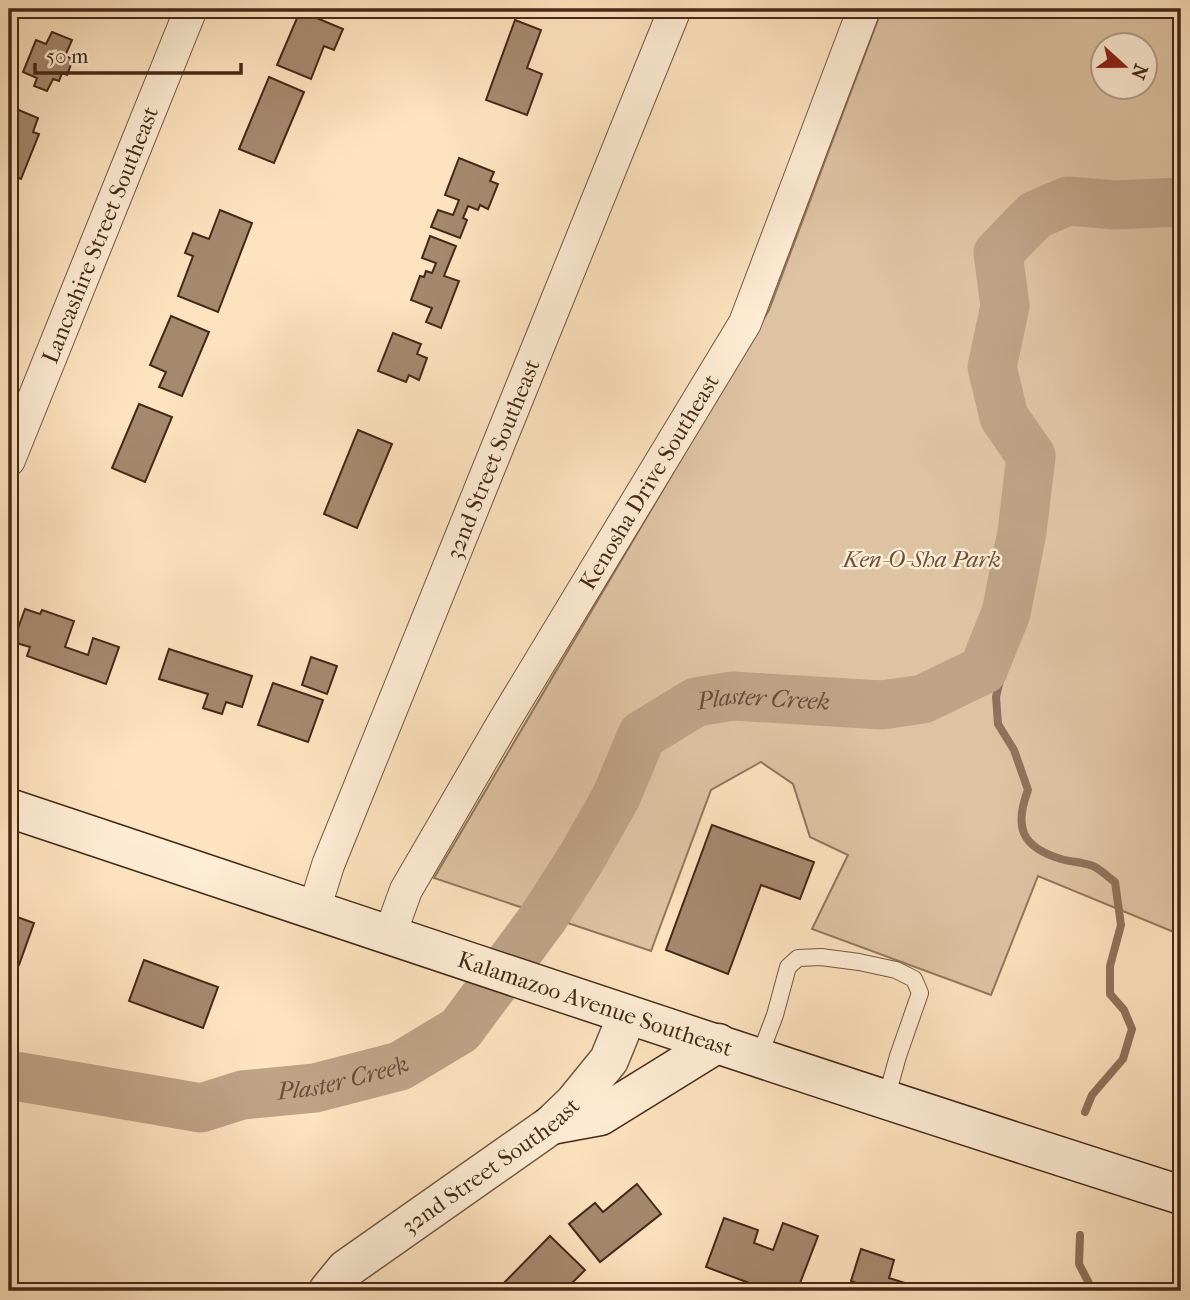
<svg xmlns="http://www.w3.org/2000/svg" width="1190" height="1300" viewBox="0 0 1190 1300" font-family="'IM FELL French Canon',serif">
<rect width="100%" height="100%" fill="#fde3bf"/>
<filter id="stains"><feTurbulence type="fractalNoise" baseFrequency=".00286" numOctaves="4"/><feColorMatrix values="0 0 0 0 .2 0 0 0 0 .09 0 0 0 0 .02 0 0 0 .5 -.17"/></filter>
<radialGradient id="worn" r=".72"><stop offset=".6" stop-color="#630" stop-opacity="0"/><stop offset="1" stop-color="#630" stop-opacity=".3"/></radialGradient>
<!-- green -->
<path fill="#dec3a3" stroke="#92765e" stroke-width="2" fill-rule="evenodd" d="M882 9H1181V935L1038 876 991 995 812 929 848 855 810 837 793 784 761 762 711 790 651 951 434 878 769 310ZM1102 46H1144V88H1102Z"/>
<g fill="none" stroke-linecap="round" stroke-linejoin="round">
<!-- stream -->
<g stroke="#8e725b" stroke-width="8">
<path d="M1006 613 1002 672 996 697 998 724 1014 750 1028 790C1014 827 1021 847 1061 859 1071 862 1083 862 1093 866 1100 869 1108 877 1115 882L1121 925 1110 966V994L1124 1010 1132 1029 1123 1059 1092 1095 1085 1112"/>
<path d="M1080 1235 1079 1264 1093 1291"/>
</g>
<!-- river -->
<path stroke="#bea387" stroke-width="49" id="s1" d="M9 1075 201 1108 242 1095 315 1088 400 1066 460 1030 543 918 582 857 616 797 642 735 696 702 733 696 882 705 923 699 983 670 1006 613 1022 532 1031 456 1004 417 992 367 1005 306 998 253 1035 215 1068 201 1115 205 1181 202"/>
</g>
<!-- building -->
<g fill="#a5896f" stroke="#452819" stroke-width="2">
<path d="M300 11 343 29 334 50 324 46 311 79 277 65Z"/>
<path d="M515 20 541 30 527 68 542 74 527 115 486 100Z"/>
<path d="M52 32 72 40 65 56 73 59 67 75 62 73 59 81 53 79 47 91 34 86 37 78 23 72 36 40 46 44Z"/>
<path d="M269 77 304 92 274 163 239 149Z"/>
<path d="M9 106 38 118 33 132 39 134 21 179 9 174Z"/>
<path d="M459 158 494 172 490 181 498 184 488 209 480 205 478 210 468 206 463 218 467 220 460 238 431 227 438 210 453 215 459 200 445 195Z"/>
<path d="M220 210 252 223 218 312 178 296 193 256 185 253 193 233 209 239Z"/>
<path d="M430 236 456 246 444 276 459 281 441 328 426 322 432 308 411 300 420 276 424 277 426 271 432 273 436 263 422 258Z"/>
<path d="M171 316 209 332 182 396 159 387 166 372 150 365Z"/>
<path d="M393 333 421 344 417 354 427 358 419 380 409 375 406 382 378 371Z"/>
<path d="M139 404 172 417 145 482 112 468Z"/>
<path d="M358 430 392 444 357 528 324 514Z"/>
<path d="M25 609 40 614 42 610 74 621 65 647 88 655 93 638 119 647 106 684 27 656 30 647 13 642Z"/>
<path d="M169 649 252 676 242 707 226 702 222 714 203 708 208 694 159 679Z"/>
<path d="M311 657 337 666 327 694 302 685Z"/>
<path d="M273 683 323 700 308 742 258 725Z"/>
<path d="M712 825 814 862 800 899 761 885 728 974 666 950Z"/>
<path d="M9 914 34 923 19 965 9 961Z"/>
<path d="M144 960 218 987 203 1028 129 1001Z"/>
<path d="M637 1184 661 1214 600 1262 569 1224 595 1203 603 1212Z"/>
<path d="M724 1218 758 1230 754 1243 773 1250 783 1223 818 1236 797 1291H771L706 1267Z"/>
<path d="M550 1236 585 1270 564 1291H496Z"/>
<path d="M861 1249 894 1260 889 1278 930 1291H857L859 1284 851 1281Z"/>
</g>
<g fill="none" stroke-linecap="round" stroke-linejoin="round">
<!-- service casing -->
<g stroke="#735742" stroke-width="18">
<path id="service" d="M759 1057 775 1015 788 967 798 958 821 957 859 962 896 970 914 979 920 993 898 1056 886 1099"/>
</g>
<!-- minor casing -->
<g stroke="#735742" stroke-width="34">
<g id="minor">
<path id="s2" d="M9 460 191 9"/>
<path id="s3" d="M314 910 328 865 675 9"/>
<path id="s4" d="M390 934 406 890 503 723 745 323 864 9"/>
</g>
</g>
<!-- tertiary casing -->
<g stroke="#735742" stroke-width="41">
<g id="tertiary">
<path id="s5" d="M328 1291 346 1269 551 1125 574 1103 609 1060 627 1016"/>
</g>
</g>
<!-- secondary casing -->
<g stroke="#452819" stroke-width="41">
<g id="secondary">
<path id="s6" d="M9 808C399 938 789 1070 1181 1195"/>
<path d="M551 1125 600 1116 718 1043"/>
</g>
</g>
<!-- service -->
<use href="#service" stroke="#feedd5" stroke-width="16"/>
<!-- minor -->
<use href="#minor" stroke="#feedd5" stroke-width="32"/>
<!-- tertiary -->
<use href="#tertiary" stroke="#feedd5" stroke-width="38"/>
<!-- secondary -->
<use href="#secondary" stroke="#feedd5" stroke-width="38"/>
</g>
<g text-anchor="middle" dominant-baseline="central" stroke-width="5" stroke-linejoin="round" paint-order="stroke">
<!-- street labels -->
<g font-size="23" fill="#452819" stroke="#feedd5">
<text stroke="none"><textPath href="#s2" startOffset="243">Lancashire Street Southeast</textPath></text>
<text stroke="none"><textPath href="#s3" startOffset="485">32nd Street Southeast</textPath></text>
<text stroke="none"><textPath href="#s4" startOffset="522">Kenosha Drive Southeast</textPath></text>
<text stroke="none"><textPath href="#s6" startOffset="618">Kalamazoo Avenue Southeast</textPath></text>
<text stroke="none"><textPath href="#s5" startOffset="206">32nd Street Southeast</textPath></text>
</g>
<!-- park labels -->
<g font-size="23" font-style="italic" fill="#6b4f3c" stroke="#feedd5">
<text x="922" y="559">Ken-O-Sha Park</text>
</g>
<!-- water labels -->
<g font-size="24" font-style="italic" fill="#694d3a" stroke="#feedd5">
<text stroke="none"><textPath href="#s1" startOffset="948">Plaster Creek</textPath></text>
<text stroke="none"><textPath href="#s1" startOffset="340">Plaster Creek</textPath></text>
</g>
</g>
<!-- margin -->
<rect width="1190" height="1300" fill="none" stroke="#fde3bf" stroke-width="35"/>
<rect x="10" y="10" width="1169" height="1279" fill="none" stroke="#452819" stroke-width="3.5"/>
<rect x="18" y="18" width="1155" height="1265" fill="none" stroke="#452819" stroke-width="2"/>
<!-- north arrow -->
<g transform="translate(1124 66) rotate(111)"><circle r="33" fill="#feedd5" stroke="#b49e8a" stroke-width="2"/>
<path d="M0-5L12 26L0 18L-12 26Z" fill="#8f2418"/>
<text y="-10" font-size="19" font-weight="bold" text-anchor="middle" fill="#452819">N</text>
</g>
<!-- scale -->
<path d="M35 63v10h206v-10" fill="none" stroke="#452819" stroke-width="3.5"/>
<text x="46" y="63" font-size="21" fill="#452819" stroke="#feedd5" stroke-width="5" paint-order="stroke">50 m</text>
<rect width="100%" height="100%" filter="url(#stains)"/>
<rect width="100%" height="100%" fill="url(#worn)"/>
</svg>
